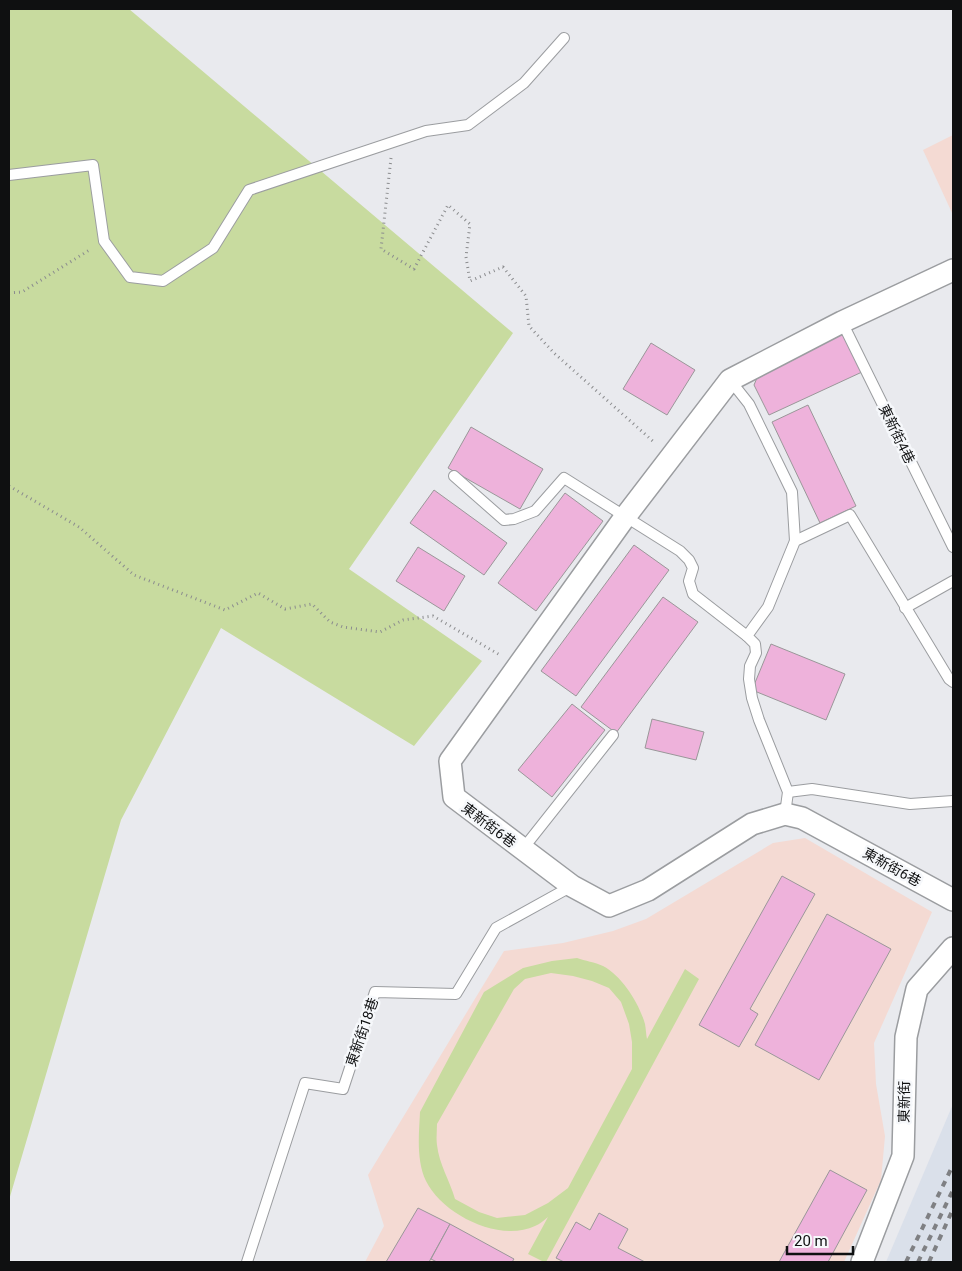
<svg xmlns="http://www.w3.org/2000/svg" width="962" height="1271" viewBox="0 0 962 1271" font-family="Roboto,'Noto Sans TC',sans-serif">
<rect width="100%" height="100%" fill="#e9eaee"/>
<!-- built -->
<path fill="#dae0ea" d="M953 1104V1262H886Z"/>
<!-- education -->
<g fill="#f4dad3">
<path d="M953 135V215L923 150Z"/>
<path d="M805 838 932 912 874 1043 876 1084 885 1136 881 1180 844 1262H365L384 1226 368 1175 504 951 563 943 613 931 646 919 773 843Z"/>
</g>
<!-- green -->
<g fill="#c8db9f" fill-rule="evenodd">
<path d="M9 9H129L513 333 349 569 482 661 414 746 221 628 121 820 9 1200Z"/>
<path d="M577 958C585 961 595 962 603 966 622 976 639 1003 645 1024 646 1029 646 1035 647 1039L685 969 699 979 546 1262H544L528 1254 548 1217C544 1220 540 1224 535 1226 499 1243 442 1214 426 1181 416 1160 419 1134 420 1112L484 992 523 968 552 961ZM551 973 573 976 592 981 609 988 621 1002 629 1024 632 1042V1069L568 1188 548 1203 525 1215 497 1218 479 1212 455 1199C450 1181 439 1164 437 1145 436 1138 437 1131 437 1124L514 989 525 979Z"/>
</g>
<!-- building -->
<g fill="#eeb2db" stroke="#9a9799">
<path d="M843 333 862 372 769 415 754 385 759 373Z"/>
<path d="M651 343 695 370 667 415 623 389Z"/>
<path d="M808 405 856 506 820 523 772 422Z"/>
<path d="M471 427 543 469 520 509 448 468Z"/>
<path d="M434 490 507 543 484 575 410 523Z"/>
<path d="M565 493 603 521 536 611 498 583Z"/>
<path d="M634 545 669 570 576 696 541 671Z"/>
<path d="M418 547 465 576 444 611 396 581Z"/>
<path d="M663 597 698 622 616 733 581 707Z"/>
<path d="M771 644 845 674 826 720 752 690Z"/>
<path d="M572 704 605 730 552 797 518 770Z"/>
<path d="M652 719 704 732 696 760 645 748Z"/>
<path d="M782 876 815 894 750 1009 758 1014 739 1047 699 1025Z"/>
<path d="M827 914 891 949 819 1080 755 1045Z"/>
<path d="M830 1170 867 1190 828 1262H779Z"/>
<path d="M418 1208 450 1224 429 1262H386Z"/>
<path d="M599 1213 628 1229 618 1248 645 1262H564L556 1258 576 1222 590 1230Z"/>
<path d="M450 1224 514 1259 512 1262H437L431 1259Z"/>
</g>
<g fill="none" stroke-linecap="round" stroke-linejoin="round">
<!-- service casing -->
<g stroke="#9b9da0" stroke-width="12">
<g id="service">
<path d="M9 175 93 165 104 241 130 277 163 281 213 248 249 190 426 131 468 125 524 83 564 38"/>
<path d="M842 322 953 547"/>
<path d="M730 380 749 404 792 492 795 541"/>
<path d="M454 476 504 520 514 519 535 511 564 478 680 551 689 560 693 568 689 581 693 594 747 636"/>
<path d="M905 608 953 581"/>
<path d="M788 792 812 789 910 804 953 801"/>
<path d="M785 814 788 792 759 720 752 698 749 679 750 666 756 653 755 644 747 636 768 607 795 541 850 515 949 679 953 682"/>
<path d="M522 850 613 735"/>
<path d="M247 1262 305 1083 343 1089 375 992 456 994 496 928 572 886"/>
</g>
</g>
<!-- minor casing -->
<g stroke="#9b9da0" stroke-width="24">
<g id="minor">
<path d="M953 270 842 322 730 380 625 517 450 761 454 797 572 886 609 906 648 890 752 824 785 814 802 818 953 900"/>
<path d="M862 1262 903 1156 906 1037 917 989 953 948"/>
</g>
</g>
<!-- path -->
<g stroke="#8b8c8e" stroke-width="3" stroke-dasharray="1 4" stroke-linecap="butt">
<path d="M391 158 381 249 414 269 448 205 470 224 466 257 470 281 503 267 526 296 529 326 554 353 655 443"/>
<path d="M9 293 22 292 91 249"/>
<path d="M9 486 79 527 134 575 225 610 258 593 285 609 312 604 330 622 343 627 380 632 403 620 433 616 500 655"/>
</g>
<!-- service -->
<use href="#service" stroke="#fff" stroke-width="10"/>
<!-- minor -->
<use href="#minor" stroke="#fff" stroke-width="21"/>
<!-- rail -->
<g stroke="#7f8083" stroke-width="4" stroke-dasharray="6 6" stroke-linecap="butt">
<path d="M906 1262 953 1165"/>
<path d="M918 1262 953 1190"/>
<path d="M929 1262 953 1209"/>
</g>
</g>
<g text-anchor="middle" dominant-baseline="central" stroke-width="5" stroke-linejoin="round" paint-order="stroke">
<!-- street labels -->
<g font-size="14" fill="#0f1011" stroke="#f6f8fb">
<text transform="translate(897 434) rotate(64)">東新街4巷</text>
<text transform="translate(489 825) rotate(37)">東新街6巷</text>
<text transform="translate(892 867) rotate(29)">東新街6巷</text>
<text transform="translate(362 1032) rotate(-71)">東新街18巷</text>
<text transform="translate(904 1102) rotate(-89)">東新街</text>
</g>
</g>
<!-- border -->
<rect width="962" height="1271" fill="none" stroke="#0f1011" stroke-width="20"/>
<!-- scale -->
<path d="M787 1246v8h66v-8" fill="none" stroke="#0f1011" stroke-width="2.5"/>
<text x="794" y="1246" font-size="15" fill="#0f1011" stroke="#f6f8fb" stroke-width="4" paint-order="stroke">20 m</text>
</svg>
